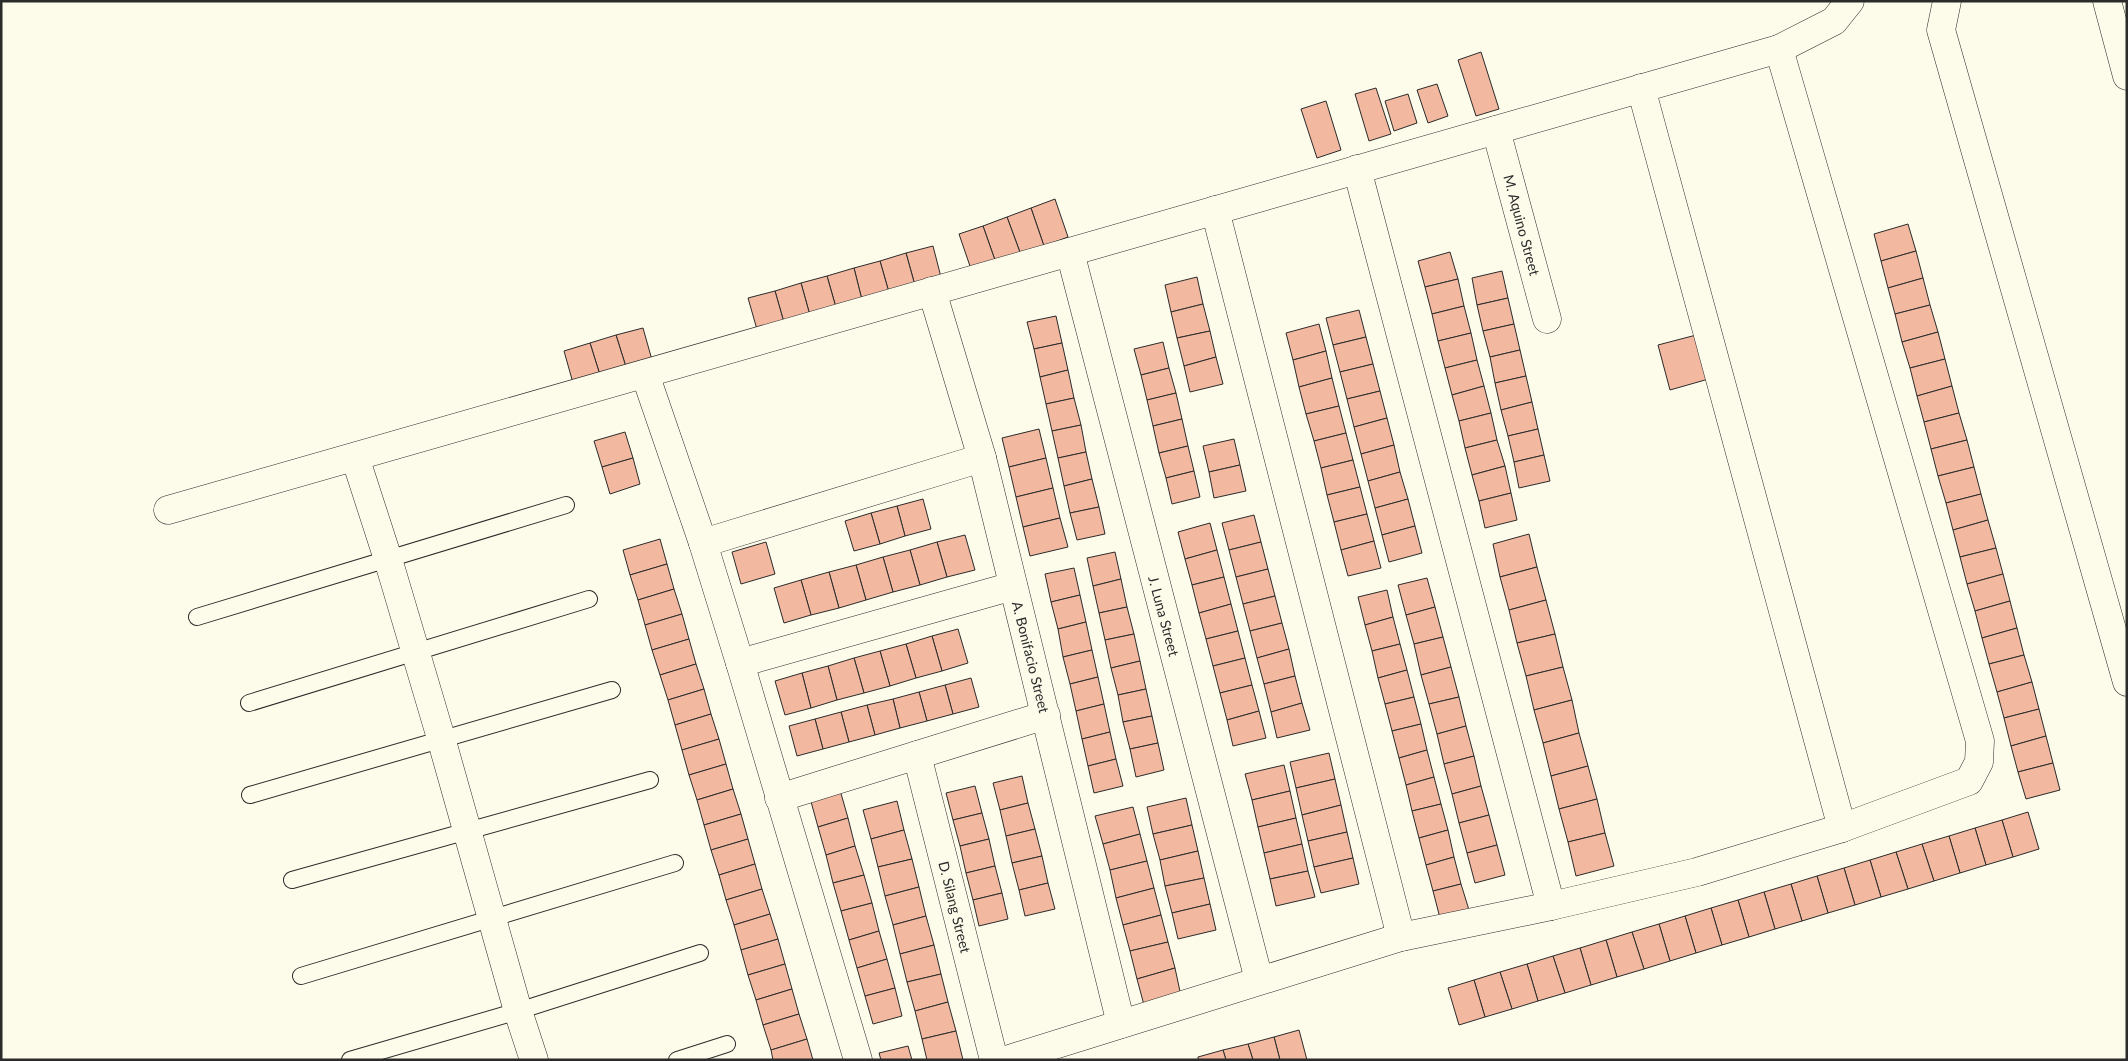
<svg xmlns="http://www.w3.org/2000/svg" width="2128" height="1061" viewBox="0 0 2128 1061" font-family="Lato,sans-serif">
<rect width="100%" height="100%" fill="#fdfbea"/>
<!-- building -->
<g fill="#f2b8a0" stroke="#2b2b2b">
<path d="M1481 52 1499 109 1476 116 1458 60Z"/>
<path d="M1437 84 1448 116 1428 123 1417 90Z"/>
<path d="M1376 88 1391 134 1369 141 1355 94Z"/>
<path d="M1408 94 1417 123 1394 131 1385 101Z"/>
<path d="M1326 101 1341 150 1317 158 1301 109Z"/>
<path d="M1055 199 1068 237 1044 246 1031 208Z"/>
<path d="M1031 208 1044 246 1021 255 1007 217Z"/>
<path d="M1007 217 1021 255 996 263 983 226Z"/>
<path d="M1908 224 1916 251 1881 261 1874 234Z"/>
<path d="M983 226 996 263 972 272 959 234Z"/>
<path d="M933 246 942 281 916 289 906 253Z"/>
<path d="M1916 251 1923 278 1888 288 1881 261Z"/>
<path d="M1450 252 1458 279 1425 287 1418 261Z"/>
<path d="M906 253 916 289 890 296 880 261Z"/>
<path d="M880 261 890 296 863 304 854 268Z"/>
<path d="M854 268 863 304 837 311 827 276Z"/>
<path d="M1502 271 1508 298 1477 305 1472 278Z"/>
<path d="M827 276 837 311 811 319 801 283Z"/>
<path d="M1197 277 1203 304 1171 312 1165 285Z"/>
<path d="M1923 278 1930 305 1895 314 1888 288Z"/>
<path d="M1458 279 1464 306 1432 314 1425 287Z"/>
<path d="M801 283 811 319 785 326 775 291Z"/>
<path d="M775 291 785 326 758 333 748 298Z"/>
<path d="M1508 298 1514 324 1483 331 1477 305Z"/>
<path d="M1203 304 1210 331 1177 338 1171 312Z"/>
<path d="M1930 305 1938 332 1902 342 1895 314Z"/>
<path d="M1464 306 1471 333 1438 341 1432 314Z"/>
<path d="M1359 310 1366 337 1333 345 1326 318Z"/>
<path d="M1056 316 1062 343 1034 349 1027 322Z"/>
<path d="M1319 324 1326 351 1293 360 1286 333Z"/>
<path d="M1514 324 1520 350 1490 357 1483 331Z"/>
<path d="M643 328 652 360 626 367 616 335Z"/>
<path d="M1210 331 1216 357 1184 366 1177 338Z"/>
<path d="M1938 332 1945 359 1910 368 1902 342Z"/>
<path d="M1471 333 1477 360 1445 368 1438 341Z"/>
<path d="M1700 334 1712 378 1670 390 1658 345Z"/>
<path d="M616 335 626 367 600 375 590 343Z"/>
<path d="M1366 337 1373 364 1340 372 1333 345Z"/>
<path d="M1163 342 1169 368 1141 375 1134 349Z"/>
<path d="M590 343 600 375 573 383 564 351Z"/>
<path d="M1062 343 1068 370 1040 377 1034 349Z"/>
<path d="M1520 350 1526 376 1495 383 1490 357Z"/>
<path d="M1326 351 1332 378 1299 387 1293 360Z"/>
<path d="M1216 357 1223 384 1190 392 1184 366Z"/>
<path d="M1945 359 1952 386 1917 396 1910 368Z"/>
<path d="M1477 360 1484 386 1452 395 1445 368Z"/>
<path d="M1373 364 1380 391 1347 399 1340 372Z"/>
<path d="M1169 368 1176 393 1147 400 1141 375Z"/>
<path d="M1068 370 1074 398 1046 404 1040 377Z"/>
<path d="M1526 376 1532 402 1501 410 1495 383Z"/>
<path d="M1332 378 1339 406 1306 414 1299 387Z"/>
<path d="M1484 386 1491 413 1459 421 1452 395Z"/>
<path d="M1952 386 1959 413 1924 422 1917 396Z"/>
<path d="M1380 391 1387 418 1354 427 1347 399Z"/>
<path d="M1176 393 1182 419 1153 426 1147 400Z"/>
<path d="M1074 398 1081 425 1052 431 1046 404Z"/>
<path d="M1532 402 1538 429 1508 436 1501 410Z"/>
<path d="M1339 406 1346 433 1314 441 1306 414Z"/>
<path d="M1491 413 1497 440 1465 448 1459 421Z"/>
<path d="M1959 413 1967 440 1931 449 1924 422Z"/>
<path d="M1387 418 1394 445 1361 454 1354 427Z"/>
<path d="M1182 419 1188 446 1159 453 1153 426Z"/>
<path d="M1081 425 1086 452 1058 458 1052 431Z"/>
<path d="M1039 429 1046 458 1009 467 1002 438Z"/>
<path d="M1538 429 1544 455 1514 462 1508 436Z"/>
<path d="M625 432 633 458 602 467 594 441Z"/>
<path d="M1346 433 1353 460 1321 468 1314 441Z"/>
<path d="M1234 439 1240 465 1209 472 1203 446Z"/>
<path d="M1497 440 1505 466 1472 475 1465 448Z"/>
<path d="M1967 440 1974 467 1938 476 1931 449Z"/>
<path d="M1394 445 1400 472 1368 481 1361 454Z"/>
<path d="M1188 446 1194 471 1166 478 1159 453Z"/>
<path d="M1086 452 1092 479 1064 486 1058 458Z"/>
<path d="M1544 455 1550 481 1519 488 1514 462Z"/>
<path d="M633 458 640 484 610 494 602 467Z"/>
<path d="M1046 458 1053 488 1016 497 1009 467Z"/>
<path d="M1353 460 1360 487 1327 495 1321 468Z"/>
<path d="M1240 465 1246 491 1214 498 1209 472Z"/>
<path d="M1505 466 1511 493 1479 501 1472 475Z"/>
<path d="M1974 467 1981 494 1946 503 1938 476Z"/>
<path d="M1194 471 1200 497 1172 504 1166 478Z"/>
<path d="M1400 472 1408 499 1375 508 1368 481Z"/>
<path d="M1092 479 1099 507 1070 513 1064 486Z"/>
<path d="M1360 487 1367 514 1334 522 1327 495Z"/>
<path d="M1053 488 1060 518 1023 527 1016 497Z"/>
<path d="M1511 493 1517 520 1485 528 1479 501Z"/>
<path d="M1981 494 1988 520 1953 530 1946 503Z"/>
<path d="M923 499 931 529 905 536 897 506Z"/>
<path d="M1408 499 1415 526 1382 535 1375 508Z"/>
<path d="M897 506 905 536 880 544 871 513Z"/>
<path d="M1099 507 1105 534 1077 540 1070 513Z"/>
<path d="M871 513 880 544 854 551 845 521Z"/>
<path d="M1367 514 1374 541 1341 550 1334 522Z"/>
<path d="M1254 515 1261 542 1229 550 1222 523Z"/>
<path d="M1060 518 1068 547 1030 556 1023 527Z"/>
<path d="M1988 520 1996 548 1960 557 1953 530Z"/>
<path d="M1210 523 1217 550 1185 559 1178 532Z"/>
<path d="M1415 526 1422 553 1389 562 1382 535Z"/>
<path d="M1529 534 1537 567 1500 577 1493 544Z"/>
<path d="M965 535 975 570 947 577 937 542Z"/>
<path d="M660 539 667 564 630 575 623 550Z"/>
<path d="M1374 541 1381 568 1348 576 1341 550Z"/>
<path d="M766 542 775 574 741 584 732 552Z"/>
<path d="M937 542 947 577 920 585 910 550Z"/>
<path d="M1261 542 1268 569 1236 577 1229 550Z"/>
<path d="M1996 548 2003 574 1967 584 1960 557Z"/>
<path d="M910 550 920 585 893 592 883 557Z"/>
<path d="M1217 550 1224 577 1192 585 1185 559Z"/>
<path d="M1115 552 1121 579 1093 586 1087 558Z"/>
<path d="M883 557 893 592 866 600 856 565Z"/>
<path d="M667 564 674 589 638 600 630 575Z"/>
<path d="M856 565 866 600 839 608 829 572Z"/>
<path d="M1537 567 1546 600 1509 610 1500 577Z"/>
<path d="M1074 568 1080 595 1051 602 1045 574Z"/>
<path d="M1268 569 1275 596 1243 604 1236 577Z"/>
<path d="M829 572 839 608 811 615 801 580Z"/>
<path d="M2003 574 2010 601 1975 611 1967 584Z"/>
<path d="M1224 577 1231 604 1199 613 1192 585Z"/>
<path d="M1427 578 1435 607 1406 615 1398 585Z"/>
<path d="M1121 579 1127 607 1099 613 1093 586Z"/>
<path d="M801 580 811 615 784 623 774 588Z"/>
<path d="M674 589 682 614 645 625 638 600Z"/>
<path d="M1387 590 1393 617 1365 625 1358 597Z"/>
<path d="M1080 595 1086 622 1058 629 1051 602Z"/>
<path d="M1275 596 1282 623 1250 631 1243 604Z"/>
<path d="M1546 600 1555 634 1517 643 1509 610Z"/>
<path d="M2010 601 2017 628 1982 638 1975 611Z"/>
<path d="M1231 604 1238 631 1206 639 1199 613Z"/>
<path d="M1127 607 1134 634 1105 640 1099 613Z"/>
<path d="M1435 607 1443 637 1414 644 1406 615Z"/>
<path d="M682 614 689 639 652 650 645 625Z"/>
<path d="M1393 617 1400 644 1372 651 1365 625Z"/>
<path d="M1086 622 1092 650 1063 657 1058 629Z"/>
<path d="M1282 623 1289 649 1257 658 1250 631Z"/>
<path d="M2017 628 2024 655 1989 664 1982 638Z"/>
<path d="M958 629 968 663 942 671 932 636Z"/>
<path d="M1238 631 1245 658 1213 666 1206 639Z"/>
<path d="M1134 634 1140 661 1111 668 1105 640Z"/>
<path d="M1555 634 1563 667 1526 676 1517 643Z"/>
<path d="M932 636 942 671 916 678 906 644Z"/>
<path d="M1443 637 1451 667 1421 675 1414 644Z"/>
<path d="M689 639 696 664 660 675 652 650Z"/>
<path d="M906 644 916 678 890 686 880 651Z"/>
<path d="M1400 644 1407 670 1378 678 1372 651Z"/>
<path d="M1289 649 1295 676 1264 684 1257 658Z"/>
<path d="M1092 650 1098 677 1070 684 1063 657Z"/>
<path d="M880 651 890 686 864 693 854 658Z"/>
<path d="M2024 655 2032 682 1997 692 1989 664Z"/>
<path d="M854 658 864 693 837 700 828 666Z"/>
<path d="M1245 658 1252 685 1220 693 1213 666Z"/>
<path d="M1140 661 1146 689 1118 695 1111 668Z"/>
<path d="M696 664 704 689 668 700 660 675Z"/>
<path d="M828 666 837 700 811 708 802 673Z"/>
<path d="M1451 667 1459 697 1429 704 1421 675Z"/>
<path d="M1563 667 1572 700 1534 710 1526 676Z"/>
<path d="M1407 670 1414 697 1385 704 1378 678Z"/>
<path d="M802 673 811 708 785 715 775 681Z"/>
<path d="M1295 676 1302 703 1271 712 1264 684Z"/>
<path d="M1098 677 1104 704 1076 711 1070 684Z"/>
<path d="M971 678 979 707 953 714 945 685Z"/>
<path d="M2032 682 2039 709 2004 718 1997 692Z"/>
<path d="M945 685 953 714 927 721 919 692Z"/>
<path d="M1252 685 1259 711 1227 720 1220 693Z"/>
<path d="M704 689 711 714 675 725 668 700Z"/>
<path d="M1146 689 1152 716 1123 722 1118 695Z"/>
<path d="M919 692 927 721 900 728 893 699Z"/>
<path d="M1414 697 1421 724 1392 731 1385 704Z"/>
<path d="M1459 697 1466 726 1437 734 1429 704Z"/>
<path d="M893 699 900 728 875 735 867 705Z"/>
<path d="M1572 700 1579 733 1543 743 1534 710Z"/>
<path d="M1302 703 1310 730 1277 738 1271 712Z"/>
<path d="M1104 704 1110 732 1082 739 1076 711Z"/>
<path d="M867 705 875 735 849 742 841 712Z"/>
<path d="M2039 709 2046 736 2011 746 2004 718Z"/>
<path d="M1259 711 1266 738 1233 746 1227 720Z"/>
<path d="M841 712 849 742 823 749 815 719Z"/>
<path d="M711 714 719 739 682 750 675 725Z"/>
<path d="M1152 716 1158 743 1130 749 1123 722Z"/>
<path d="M815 719 823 749 797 756 789 726Z"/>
<path d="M1421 724 1427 750 1399 758 1392 731Z"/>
<path d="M1466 726 1474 756 1444 764 1437 734Z"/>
<path d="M1110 732 1116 759 1088 766 1082 739Z"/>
<path d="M1579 733 1588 766 1551 776 1543 743Z"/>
<path d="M2046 736 2053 763 2018 772 2011 746Z"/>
<path d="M719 739 726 764 689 775 682 750Z"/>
<path d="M1158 743 1164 770 1136 777 1130 749Z"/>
<path d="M1427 750 1434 777 1406 785 1399 758Z"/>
<path d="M1329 753 1335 779 1296 788 1290 762Z"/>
<path d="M1474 756 1481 786 1452 794 1444 764Z"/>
<path d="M1116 759 1123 786 1094 793 1088 766Z"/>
<path d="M2053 763 2060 790 2026 799 2018 772Z"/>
<path d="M726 764 733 789 697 800 689 775Z"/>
<path d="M1284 765 1290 791 1252 800 1245 774Z"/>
<path d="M1588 766 1597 799 1559 809 1551 776Z"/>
<path d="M1022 776 1028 803 1000 810 993 783Z"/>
<path d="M1434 777 1441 804 1412 811 1406 785Z"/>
<path d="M1335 779 1341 805 1302 815 1296 788Z"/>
<path d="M975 786 982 813 953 820 946 793Z"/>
<path d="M1481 786 1489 815 1459 823 1452 794Z"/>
<path d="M733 789 741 814 704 825 697 800Z"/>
<path d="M840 790 848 818 818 827 810 798Z"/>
<path d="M1290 791 1296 818 1258 827 1252 800Z"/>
<path d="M1186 798 1192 825 1153 834 1147 807Z"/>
<path d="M1597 799 1605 833 1568 842 1559 809Z"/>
<path d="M897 801 904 830 871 839 863 810Z"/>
<path d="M1028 803 1035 829 1006 836 1000 810Z"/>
<path d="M1441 804 1448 830 1419 838 1412 811Z"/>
<path d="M1341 805 1347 832 1308 841 1302 815Z"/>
<path d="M1133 807 1140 834 1103 844 1095 816Z"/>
<path d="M2028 812 2039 849 2013 857 2002 820Z"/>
<path d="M982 813 989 839 960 846 953 820Z"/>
<path d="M741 814 748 839 711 850 704 825Z"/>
<path d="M1489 815 1497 845 1467 853 1459 823Z"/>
<path d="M848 818 855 846 826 855 818 827Z"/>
<path d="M1296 818 1302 844 1264 853 1258 827Z"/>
<path d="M2002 820 2013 857 1986 865 1975 828Z"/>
<path d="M1192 825 1198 851 1160 860 1153 834Z"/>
<path d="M1975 828 1986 865 1960 873 1949 836Z"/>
<path d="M1035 829 1042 856 1012 863 1006 836Z"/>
<path d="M904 830 912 859 878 867 871 839Z"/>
<path d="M1448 830 1454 857 1426 865 1419 838Z"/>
<path d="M1347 832 1353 858 1314 867 1308 841Z"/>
<path d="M1605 833 1614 866 1576 876 1568 842Z"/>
<path d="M1140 834 1147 861 1110 870 1103 844Z"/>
<path d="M1949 836 1960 873 1934 881 1922 844Z"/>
<path d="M748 839 755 864 719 875 711 850Z"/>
<path d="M989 839 995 866 966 873 960 846Z"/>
<path d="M1302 844 1308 871 1270 879 1264 853Z"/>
<path d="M1922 844 1934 881 1908 889 1896 852Z"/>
<path d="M1497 845 1505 875 1475 883 1467 853Z"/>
<path d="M855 846 864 875 833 883 826 855Z"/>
<path d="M1198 851 1204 878 1165 886 1160 860Z"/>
<path d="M1896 852 1908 889 1881 897 1870 860Z"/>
<path d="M1042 856 1048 883 1019 890 1012 863Z"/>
<path d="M1454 857 1461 884 1433 891 1426 865Z"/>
<path d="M1353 858 1359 884 1321 893 1314 867Z"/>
<path d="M912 859 919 887 885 896 878 867Z"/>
<path d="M1870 860 1881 897 1855 905 1844 868Z"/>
<path d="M1147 861 1154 888 1116 898 1110 870Z"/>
<path d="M755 864 762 889 726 900 719 875Z"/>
<path d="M995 866 1002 893 973 900 966 873Z"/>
<path d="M1844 868 1855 905 1828 913 1817 876Z"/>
<path d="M1308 871 1315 897 1276 906 1270 879Z"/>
<path d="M864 875 872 903 841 911 833 883Z"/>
<path d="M1817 876 1828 913 1802 921 1791 884Z"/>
<path d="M1204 878 1210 904 1172 913 1165 886Z"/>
<path d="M1048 883 1055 909 1025 916 1019 890Z"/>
<path d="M1461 884 1469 910 1440 918 1433 891Z"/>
<path d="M1791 884 1802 921 1775 929 1764 892Z"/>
<path d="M919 887 926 916 893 925 885 896Z"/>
<path d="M1154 888 1161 915 1123 925 1116 898Z"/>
<path d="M762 889 770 914 734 925 726 900Z"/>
<path d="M1764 892 1775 929 1749 937 1738 900Z"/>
<path d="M1002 893 1008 919 979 926 973 900Z"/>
<path d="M1738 900 1749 937 1722 945 1711 908Z"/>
<path d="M872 903 879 931 849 940 841 911Z"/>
<path d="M1210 904 1216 930 1178 939 1172 913Z"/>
<path d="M1711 908 1722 945 1696 953 1685 916Z"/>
<path d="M770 914 778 939 741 950 734 925Z"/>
<path d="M1161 915 1168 942 1130 951 1123 925Z"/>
<path d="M926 916 934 945 900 954 893 925Z"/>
<path d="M1685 916 1696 953 1670 961 1659 924Z"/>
<path d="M1659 924 1670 961 1644 969 1632 932Z"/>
<path d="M879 931 887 959 857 968 849 940Z"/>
<path d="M1632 932 1644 969 1617 977 1606 940Z"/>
<path d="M778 939 785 964 748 975 741 950Z"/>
<path d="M1606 940 1617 977 1591 985 1580 948Z"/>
<path d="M1168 942 1175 968 1137 979 1130 951Z"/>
<path d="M934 945 941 974 907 982 900 954Z"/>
<path d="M1580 948 1591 985 1565 993 1553 956Z"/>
<path d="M1553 956 1565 993 1538 1001 1527 964Z"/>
<path d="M887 959 895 988 865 996 857 968Z"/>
<path d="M785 964 792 989 756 1000 748 975Z"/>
<path d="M1527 964 1538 1001 1512 1009 1500 972Z"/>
<path d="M1175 968 1181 996 1144 1005 1137 979Z"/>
<path d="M1500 972 1512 1009 1485 1017 1474 980Z"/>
<path d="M941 974 948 1002 915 1011 907 982Z"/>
<path d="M1474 980 1485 1017 1459 1025 1448 988Z"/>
<path d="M895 988 902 1016 873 1024 865 996Z"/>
<path d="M792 989 799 1014 763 1025 756 1000Z"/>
<path d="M948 1002 956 1031 922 1039 915 1011Z"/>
<path d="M799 1014 807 1039 771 1050 763 1025Z"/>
<path d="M1299 1030 1307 1060H1280L1274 1037Z"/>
<path d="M956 1031 963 1060H927L922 1039Z"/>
<path d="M1274 1037 1280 1060H1253L1248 1044Z"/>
<path d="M807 1039 813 1060H773L771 1050Z"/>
<path d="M1248 1044 1253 1060H1226L1223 1050Z"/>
<path d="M908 1046 912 1060H881L879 1053Z"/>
<path d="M1223 1050 1226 1060H1198V1057Z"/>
</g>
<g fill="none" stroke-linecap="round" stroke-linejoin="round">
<!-- service casing -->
<g stroke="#2b2b2b" stroke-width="18">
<g id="service">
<path d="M197 617 566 505"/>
<path d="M249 703 589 599"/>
<path d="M250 795 612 690"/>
<path d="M292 880 650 780"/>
<path d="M301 976 675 863"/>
<path d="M350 1060 518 1011 700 953"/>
<path d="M677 1060 727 1044"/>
</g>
</g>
<!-- minor casing -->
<g stroke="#2b2b2b" stroke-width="29">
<g id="minor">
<path d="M1947 1 1941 30 2127 682"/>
<path d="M2107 1 2127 76"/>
<path d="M1641 88 1842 828"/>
<path d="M1496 130 1547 319"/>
<path d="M1357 169 1551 906"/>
<path d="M1215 210 1401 937"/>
<path d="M1070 252 1259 980"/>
<path d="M932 291 982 458 1121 1024"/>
<path d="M645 374 703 543 740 663 858 1060"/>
<path d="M355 457 388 559 441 738 518 1011 534 1060"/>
<path d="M168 510 1779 49 1834 21 1850 1"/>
<path d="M703 543 982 458"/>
<path d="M740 663 1013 586"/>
<path d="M917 755 994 1060"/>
<path d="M779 798 1046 715"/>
<path d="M1006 1060 1401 937 1551 906 1697 872 1842 828 1969 781 1979 762 1980 741 1779 49"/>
</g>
</g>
<!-- service -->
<use href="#service" stroke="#fdfbea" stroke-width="16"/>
<!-- minor -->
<use href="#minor" stroke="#fdfbea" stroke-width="28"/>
</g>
<g text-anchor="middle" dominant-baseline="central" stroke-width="4" stroke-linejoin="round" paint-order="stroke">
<!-- street labels -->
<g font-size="14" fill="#2b2b2b" stroke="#fdfbea">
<text transform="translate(1522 225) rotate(75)">M. Aquino Street</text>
<text transform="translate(1164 616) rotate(75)">J. Luna Street</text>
<text transform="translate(1031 657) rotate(76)">A. Bonifacio Street</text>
<text transform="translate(955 907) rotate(76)">D. Silang Street</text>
</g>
</g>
<!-- border -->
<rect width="2128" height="1061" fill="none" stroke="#2b2b2b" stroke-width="5"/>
</svg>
